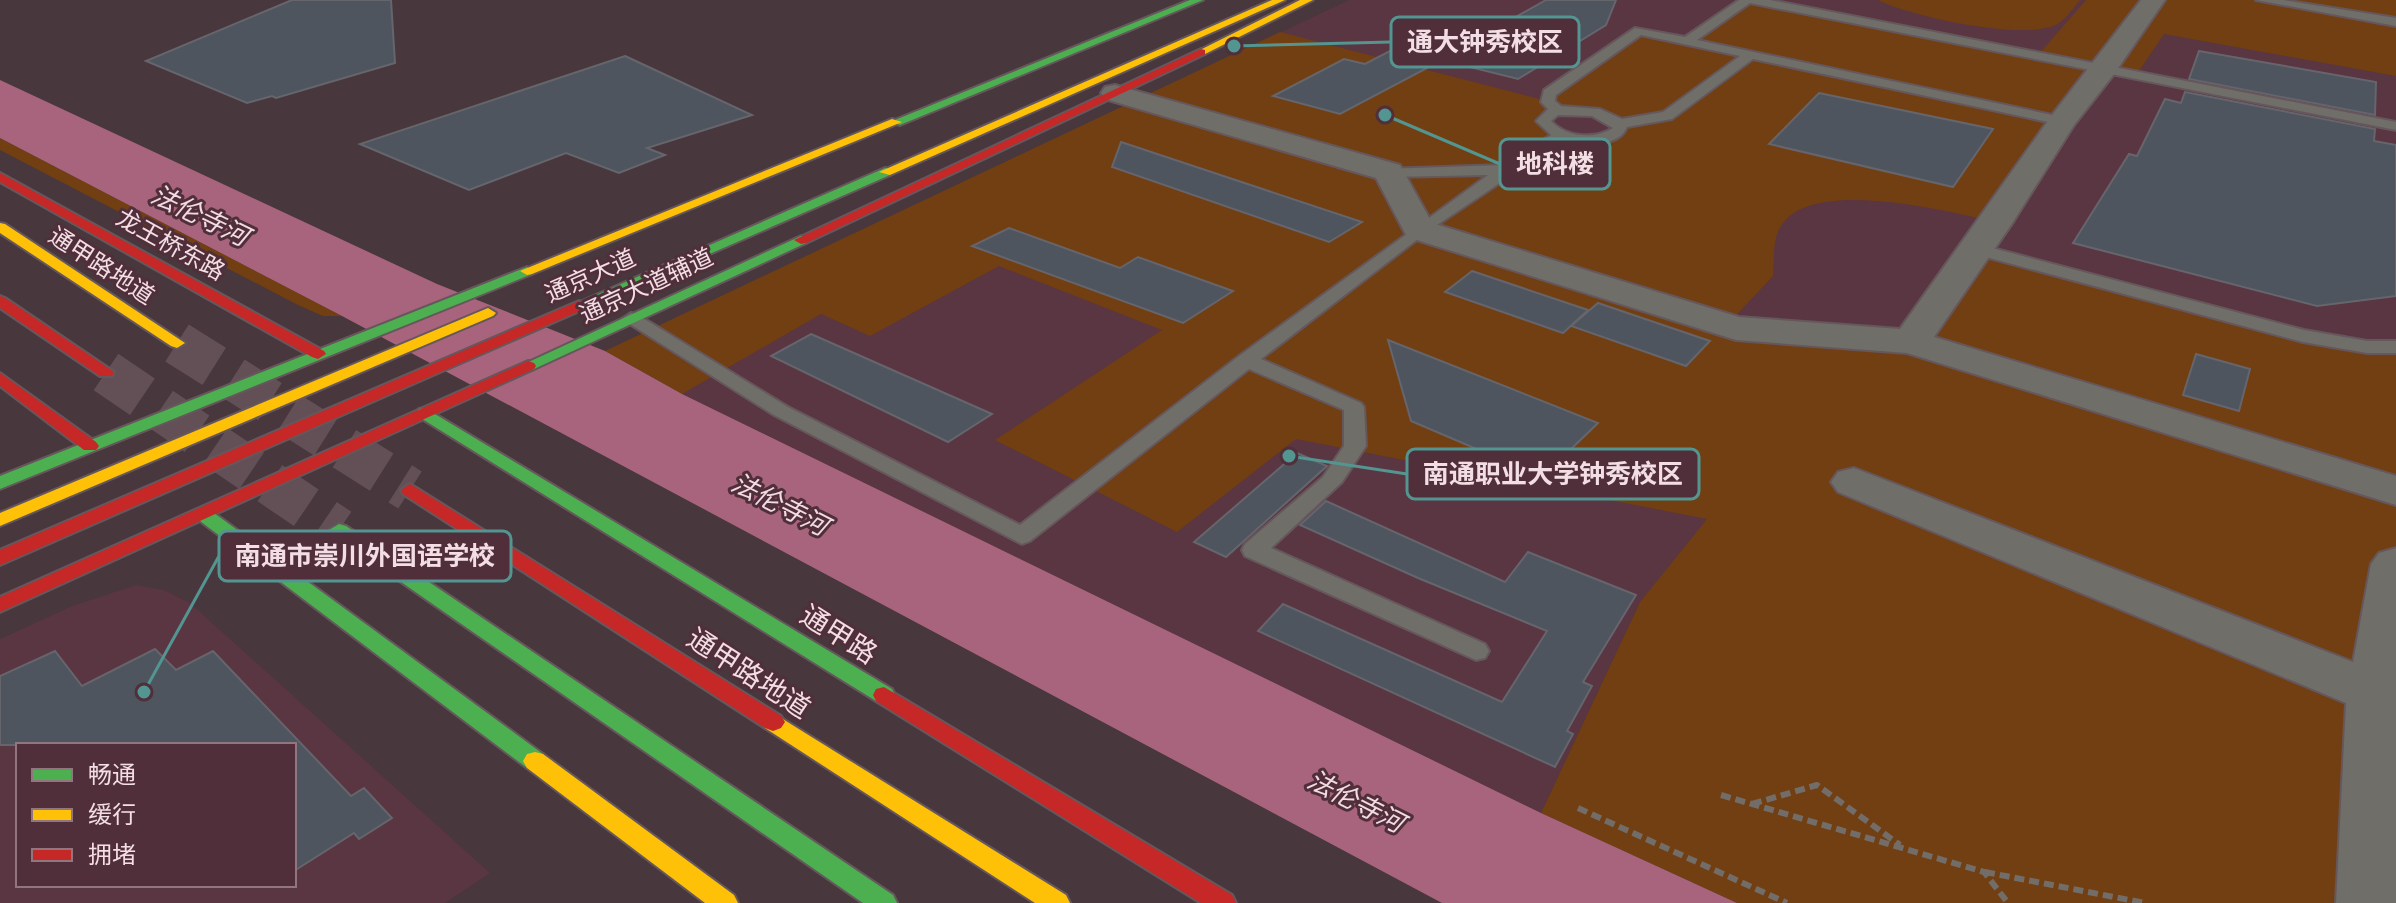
<svg xmlns="http://www.w3.org/2000/svg" width="2396" height="903" viewBox="0 0 2396 903" font-family="'Archivo Narrow','Noto Sans SC',sans-serif">
<rect width="100%" height="100%" fill="#48373d"/>
<!-- built -->
<g fill="#5a3542" fill-rule="evenodd">
<path d="M1349 0H2396V599L1640 602 1541 813 682 394 605 351Z"/>
<path d="M136 585 164 590 190 603 490 873 445 903H0V639L72 606ZM18 745H294V885H18Z"/>
</g>
<!-- green -->
<g fill="#713f12" fill-rule="evenodd">
<path d="M1747 0 2038 55 2086 0H2396V76L2164 34 2137 74 2105 69 1996 222C1947 211 1817 178 1783 223 1771 239 1775 258 1773 276L1727 325 1911 342 1977 249 2303 336 2396 347V903H1737L1541 813 1640 602 1707 519 1296 439 1177 532 995 440 1162 330 999 266 870 336 821 314 682 394 605 351 1280 32 1547 101 1639 31 1687 41ZM1569 110 1614 119 1617 133 1574 137 1543 121Z"/>
<path d="M1878 0H2080C2074 7 2067 18 2059 23 2029 43 1909 16 1878 0Z"/>
<path d="M0 138 342 316H323L298 305 0 150Z"/>
</g>
<!-- water -->
<path fill="#a9647d" d="M0 80 437 284 605 351 682 394 1541 813 1737 903H1442L342 316 0 138Z"/>
<!-- building -->
<g fill="#4e555f" stroke="#66656c" stroke-width="2">
<path d="M292 0H391L395 63 276 98 272 96 247 103 146 61Z"/>
<path d="M1546 0H1616L1606 25 1518 79 1442 60 1340 114 1273 96 1344 59 1365 64 1415 38 1460 48Z"/>
<path d="M2199 51 2376 82 2375 115 2189 79Z"/>
<path d="M625 56 752 115 647 148 665 155 619 173 566 153 469 190 360 144Z"/>
<path d="M2185 92 2375 129 2374 141 2396 145V296L2317 306 2073 243 2129 154 2137 156 2165 99 2181 103Z"/>
<path d="M1819 93 1993 129 1953 187 1769 144Z"/>
<path d="M1121 142 1362 222 1329 242 1112 167Z"/>
<path d="M1009 228 1120 268 1138 257 1233 291 1183 323 972 246Z"/>
<path d="M1472 271 1588 310 1563 333 1445 292Z"/>
<path d="M1598 303 1710 341 1686 366 1571 326Z"/>
<path d="M811 334 992 414 948 442 771 356Z"/>
<path d="M1388 340 1598 423 1542 477 1411 421Z"/>
<path d="M2196 354 2250 369 2239 411 2183 395Z"/>
<path d="M1297 453 1327 466 1226 557 1194 542Z"/>
<path d="M1326 501 1505 582 1528 552 1636 595 1583 682 1592 686 1567 731 1573 734 1555 767 1258 631 1283 604 1502 702 1547 631 1418 578 1300 525Z"/>
<path d="M155 649 176 670 213 651 351 796 364 788 392 818 359 839 354 833 294 871V745H0V676L55 651 82 686Z"/>
</g>
<g fill="none" stroke-linecap="round" stroke-linejoin="round">
<!-- secondary-tunnel -->
<g stroke="#625056" stroke-width="44" stroke-dasharray="44 22" stroke-linecap="butt">
<path d="M177 343 410 490"/>
<path d="M106 372 339 530"/>
</g>
<!-- lane casing -->
<g stroke="#65575c" stroke-width="4">
<g id="lane">
<path d="M1739 0H1770L2396 122V130L1750 3 1697 40 2062 117 2069 121 2062 125 1753 59 1672 119 1627 127C1619 148 1583 145 1564 140L1431 229 1261 359 1361 403 1364 407 1366 446 1342 482 1271 548 1485 644 1489 651 1485 658 1476 660 1245 556 1242 550 1245 544 1323 477 1344 446V410L1249 369 1030 541 1022 544 774 415 622 319 631 313 638 315 788 407 1020 525 1239 356 1488 175 1389 177 1381 172 1383 169 1503 165 1551 135 1536 121 1548 109 1541 102 1544 90 1635 28 1685 37ZM1641 35 1740 56 1663 112 1622 119 1600 109 1561 106 1555 101 1556 95ZM1558 115 1592 116 1613 128C1594 140 1566 137 1551 121Z"/>
<path d="M2256 0H2283L2396 18V26Z"/>
<path d="M1977 244 2304 330 2367 341H2396V353H2367L2303 342 1971 253 1968 249Z"/>
</g>
</g>
<!-- street casing -->
<g stroke="#65575c" stroke-width="4">
<g id="street">
<path d="M2141 0H2165L2114 74 2074 125 2013 222 1934 337 2396 476V505L1907 353 1736 340 1407 237 1376 178 1105 99 1101 93 1105 87 1115 85 1400 165 1432 223 1739 317 1900 329 2052 115Z"/>
<path d="M1854 468 2353 662 2371 564 2379 553 2396 548V903H2336L2346 703 1838 492 1831 482 1838 472Z"/>
</g>
</g>
<!-- fast casing -->
<g stroke="#65575c" stroke-width="4">
<g id="fast">
<path d="M1190 0H1203L900 125 890 122Z"/>
<path d="M885 168 890 169V175L584 309 579 311 571 306Z"/>
<path d="M801 236 808 240 806 243 534 369 528 371 520 366Z"/>
<path d="M527 267 534 271 532 274 0 489V476Z"/>
<path d="M425 408 892 689 895 695 892 701 884 703 876 701 419 417 416 413 419 409Z"/>
<path d="M203 508 210 510 543 754 547 761 543 768 535 770 527 768 196 518 193 514 196 510Z"/>
<path d="M339 524 346 526 893 895 897 903H863L332 534 329 530Z"/>
</g>
</g>
<!-- slow casing -->
<g stroke="#65575c" stroke-width="4">
<g id="slow">
<path d="M1272 0H1285L890 175 879 172Z"/>
<path d="M1300 0H1313L1205 54 1196 52Z"/>
<path d="M892 119 902 122 532 274 527 275 520 271Z"/>
<path d="M0 223 5 224 185 343 177 348 171 346 0 233Z"/>
<path d="M488 308 496 313 493 316 0 526V513Z"/>
<path d="M773 713 1066 895 1070 903H1035L765 728 761 722 765 716Z"/>
<path d="M535 752 543 754 734 895 738 903H705L527 768 523 761 527 754Z"/>
</g>
</g>
<!-- jam casing -->
<g stroke="#65575c" stroke-width="4">
<g id="jam">
<path d="M1201 49 1205 50V54L806 243 801 244 794 240Z"/>
<path d="M0 173 324 351 326 354 318 359 312 357 0 182Z"/>
<path d="M0 296 5 298 114 372 112 376H100L0 308Z"/>
<path d="M579 301 584 303V309L0 565V550Z"/>
<path d="M528 361 534 363 536 366 534 369 0 612V597Z"/>
<path d="M0 373 96 442 99 446 96 450H84L0 386Z"/>
<path d="M410 484 781 716 785 722 781 728 773 731 765 728 403 494 401 490Z"/>
<path d="M884 687 1232 895 1236 903H1201L876 701 873 695 876 689Z"/>
</g>
</g>
<!-- path -->
<g stroke="#726d69" stroke-width="6" stroke-dasharray="10 5" stroke-linecap="butt">
<path d="M1721 795 1984 872 2008 903"/>
<path d="M1752 804 1817 785 1900 845"/>
<path d="M1578 808 1787 903"/>
<path d="M1985 872 2145 903"/>
</g>
<!-- lane -->
<use href="#lane" fill="#706e68" fill-rule="evenodd"/>
<!-- street -->
<use href="#street" fill="#706e68" fill-rule="evenodd"/>
<!-- fast -->
<use href="#fast" fill="#4caf50" fill-rule="evenodd"/>
<!-- slow -->
<use href="#slow" fill="#ffc107" fill-rule="evenodd"/>
<!-- jam -->
<use href="#jam" fill="#c62828" fill-rule="evenodd"/>
</g>
<g text-anchor="middle" dominant-baseline="central" stroke-width="6" stroke-linejoin="round" paint-order="stroke">
<!-- street labels -->
<g font-size="24" fill="#f3dee4" stroke="#502f3b">
<text transform="translate(171 244) rotate(29)">龙王桥东路</text>
<text transform="translate(102 265) rotate(33)">通甲路地道</text>
<text transform="translate(590 275) rotate(-24)">通京大道</text>
<text transform="translate(646 285) rotate(-25)">通京大道辅道</text>
</g>
<!-- water labels -->
<g font-size="26" font-style="italic" fill="#f2dbe2" stroke="#502f3b">
<text transform="translate(200 215) rotate(26)">法伦寺河</text>
<text transform="translate(780 504) rotate(27)">法伦寺河</text>
<text transform="translate(1356 801) rotate(27)">法伦寺河</text>
</g>
<!-- near-street labels -->
<g font-size="28" fill="#f3dee4" stroke="#502f3b">
<text transform="translate(839 634) rotate(32)">通甲路</text>
<text transform="translate(749 673) rotate(33)">通甲路地道</text>
</g>
</g>
<!-- callouts -->
<path fill="none" stroke="#539591" stroke-width="3" d="M1234 46L1391 42M1385 115L1500 164M1289 456L1407 474M144 692L219 556"/>
<g fill="#539591" stroke="#502f3b" stroke-width="3">
<circle cx="1234" cy="46" r="8"/>
<circle cx="1385" cy="115" r="8"/>
<circle cx="1289" cy="456" r="8"/>
<circle cx="144" cy="692" r="8"/>
</g>
<g fill="#502f3b" stroke="#539591" stroke-width="3">
<rect x="1391" y="17" width="188" height="50" rx="8"/>
<rect x="1500" y="139" width="110" height="50" rx="8"/>
<rect x="1407" y="449" width="292" height="50" rx="8"/>
<rect x="219" y="531" width="292" height="50" rx="8"/>
</g>
<g font-size="26" text-anchor="middle" font-weight="bold" fill="#f3dee4">
<text x="1485" y="51">通大钟秀校区</text>
<text x="1555" y="173">地科楼</text>
<text x="1553" y="483">南通职业大学钟秀校区</text>
<text x="365" y="565">南通市崇川外国语学校</text>
</g>
<!-- legend -->
<rect x="16" y="743" width="280" height="144" fill="#502f3b" stroke="#91757f" stroke-width="2"/>
<rect x="32" y="769" width="40" height="12" fill="#4caf50" stroke="#91757f" stroke-width="2"/>
<text x="88" y="783" font-size="24" fill="#f3dee4">畅通</text>
<rect x="32" y="809" width="40" height="12" fill="#ffc107" stroke="#91757f" stroke-width="2"/>
<text x="88" y="823" font-size="24" fill="#f3dee4">缓行</text>
<rect x="32" y="849" width="40" height="12" fill="#c62828" stroke="#91757f" stroke-width="2"/>
<text x="88" y="863" font-size="24" fill="#f3dee4">拥堵</text>
</svg>
